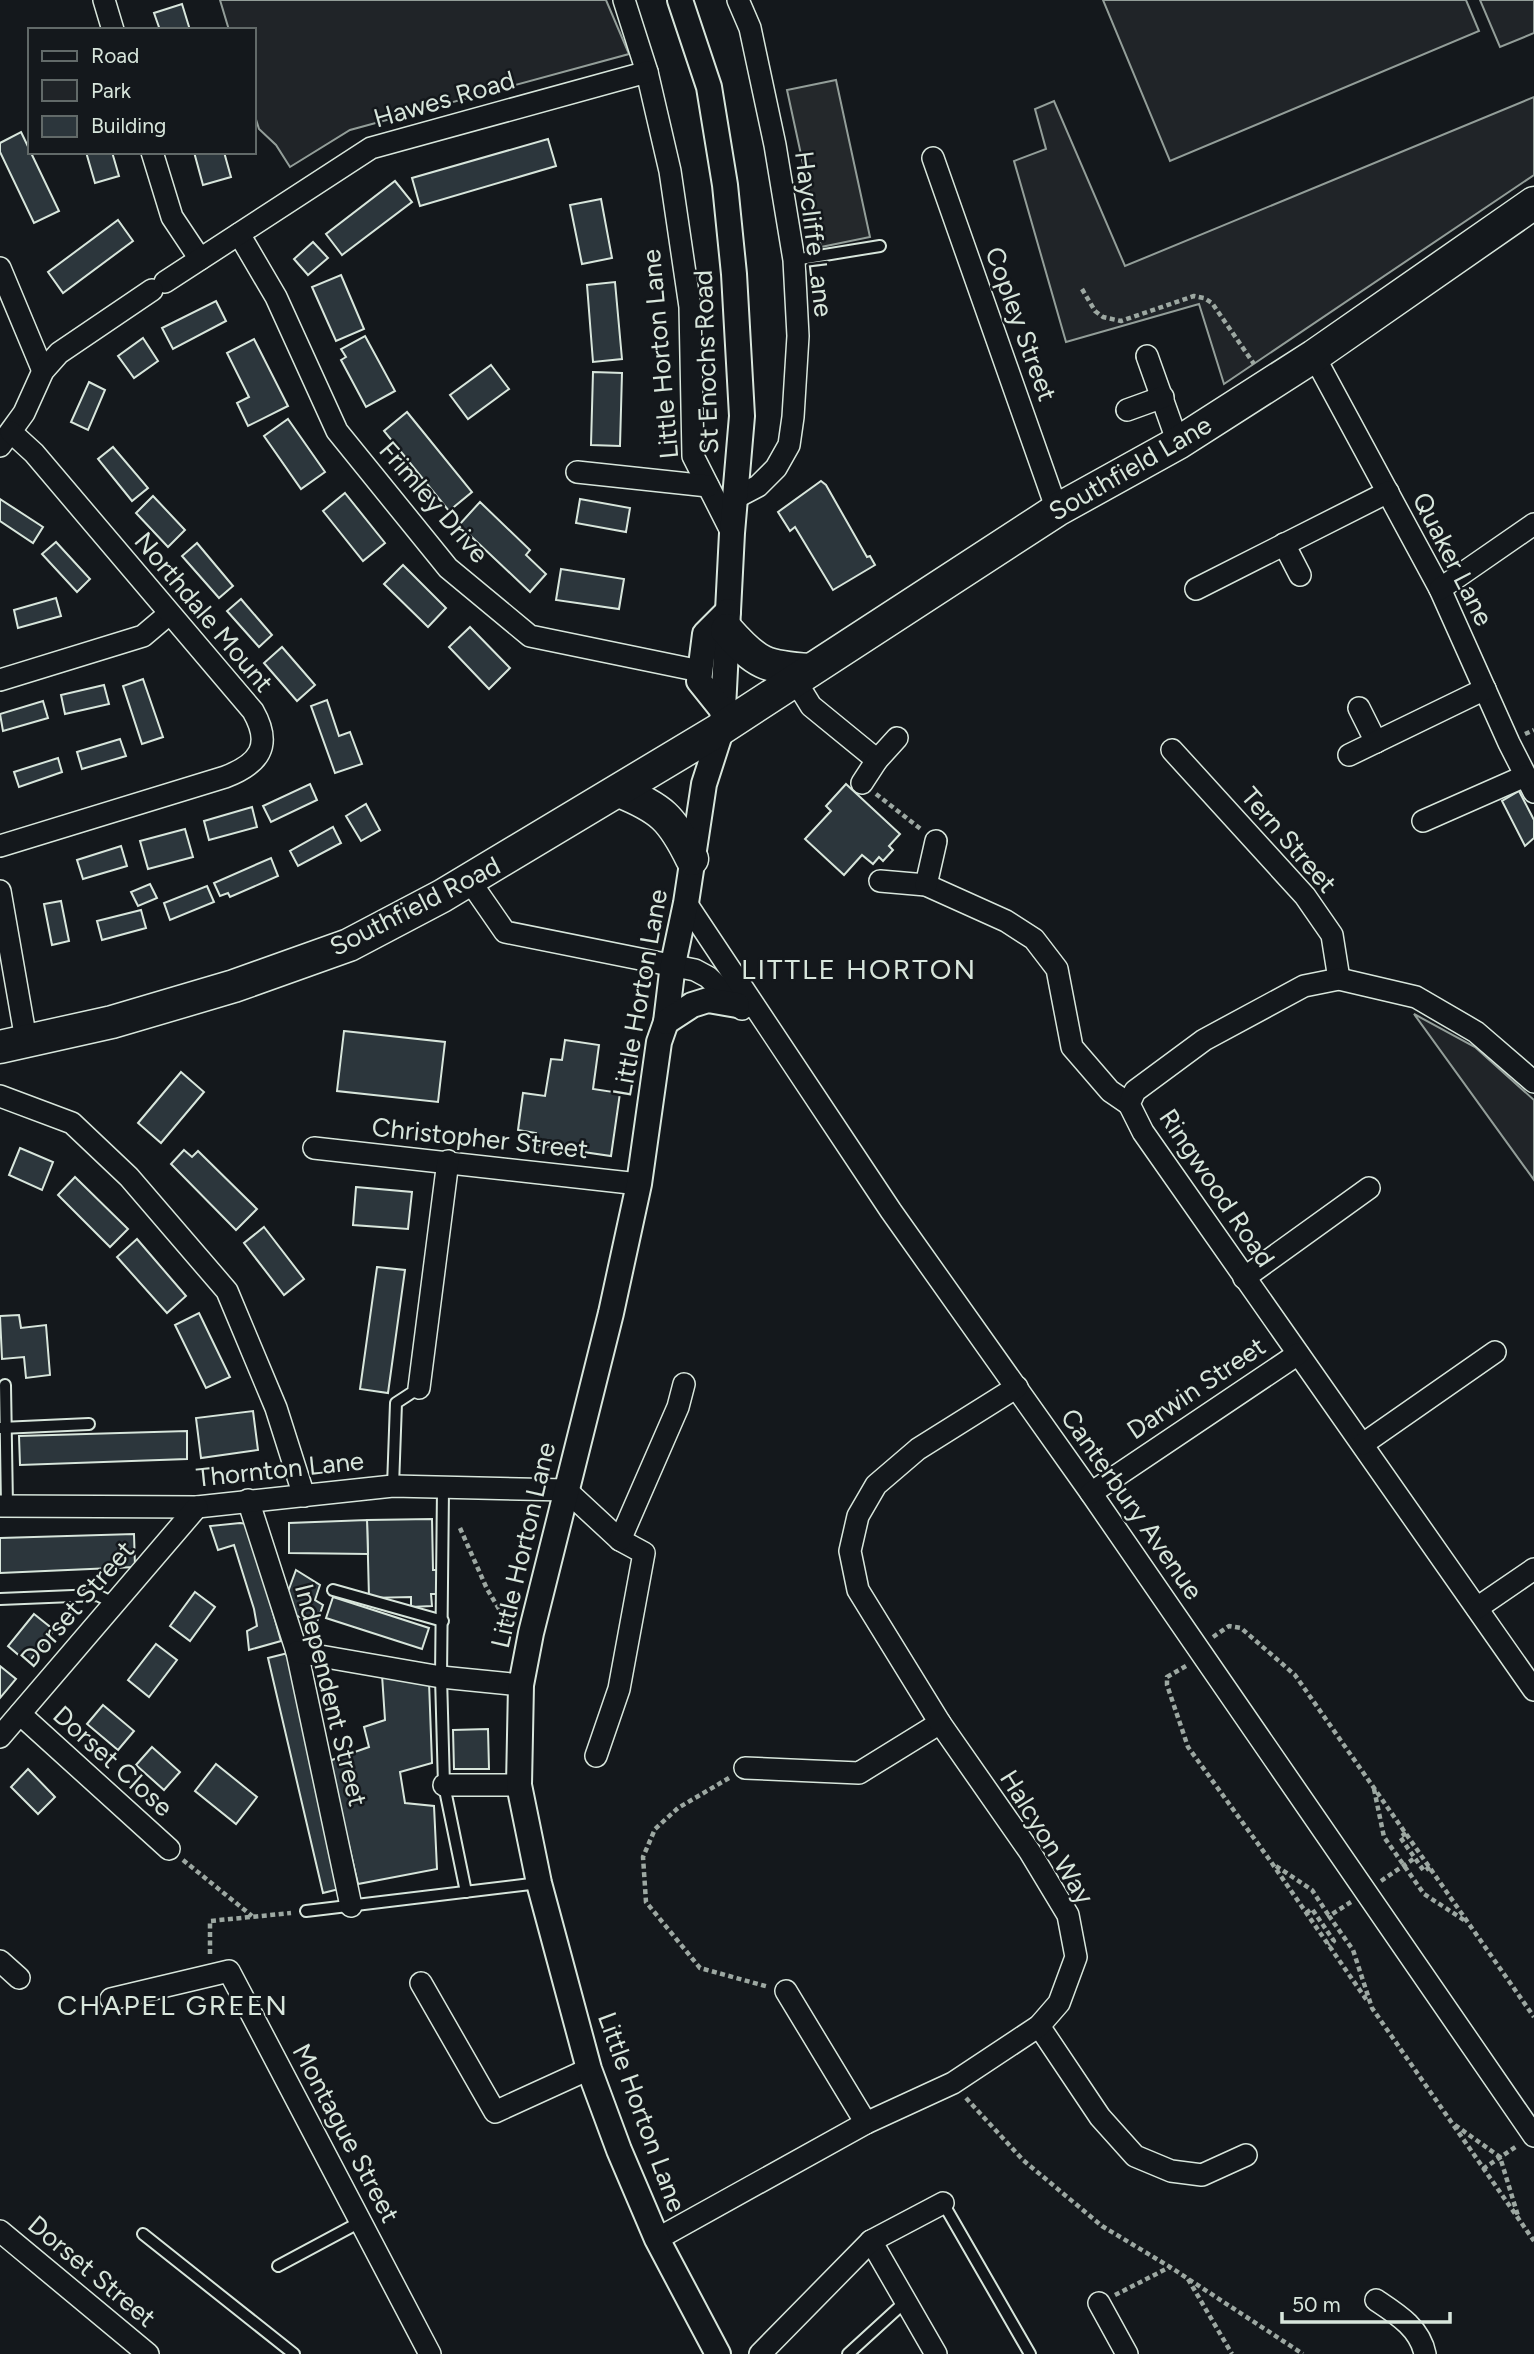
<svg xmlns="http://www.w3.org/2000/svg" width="1534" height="2354" viewBox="0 0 1534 2354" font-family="Figtree,sans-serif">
<rect width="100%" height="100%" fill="#14181c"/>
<!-- green -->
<g fill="#202428" stroke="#939e99" stroke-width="2">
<path d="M220 0H606L629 54 350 130 290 167 276 145 259 129 254 113V30H229Z"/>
<path d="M1103 0H1466L1479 31 1170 161Z"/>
<path d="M1480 0H1534V33L1500 47Z"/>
<path d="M1534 97V175L1224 384 1199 304 1066 342 1014 161 1046 149 1035 109 1054 101 1125 266Z"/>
<path d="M1414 1014 1475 1047 1534 1100V1180Z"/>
</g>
<!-- parking -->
<path fill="#24282b" stroke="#939e99" stroke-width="2" d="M836 80 870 237 821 247 787 90Z"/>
<!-- building -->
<g fill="#2c363c" stroke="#d8e6dc" stroke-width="2">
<path d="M182 4 190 30H160L154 13Z"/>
<path d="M21 132 59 211 34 223 0 152V143Z"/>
<path d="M548 139 556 166 420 206 412 178Z"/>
<path d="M86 152H112L119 176 95 183Z"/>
<path d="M194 152H224L231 177 203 185Z"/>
<path d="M395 181 412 202 342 255 326 234Z"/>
<path d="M601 199 612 258 582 264 570 205Z"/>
<path d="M118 220 133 241 63 293 48 272Z"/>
<path d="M313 242 328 258 308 275 294 259Z"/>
<path d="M341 275 364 329 336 341 312 287Z"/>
<path d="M615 282 622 359 593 362 587 285Z"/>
<path d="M216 301 226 321 173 349 162 328Z"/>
<path d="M365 336 395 391 366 407 341 360 346 357 341 349Z"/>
<path d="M143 338 158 361 134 378 118 356Z"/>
<path d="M254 339 288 406 248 426 237 403 249 397 227 353Z"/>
<path d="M491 365 509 389 468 419 450 395Z"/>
<path d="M593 372 622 373 620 446 591 445Z"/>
<path d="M89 382 105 390 88 430 71 422Z"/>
<path d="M407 412 472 492 449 511 384 431Z"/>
<path d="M288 419 325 472 301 489 264 436Z"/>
<path d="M113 447 148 488 132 501 98 459Z"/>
<path d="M821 481 826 485 867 557 870 556 875 565 833 590 795 527 790 531 778 512Z"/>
<path d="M345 493 385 543 363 561 323 511Z"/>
<path d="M153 496 185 530 168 547 136 513Z"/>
<path d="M0 499 43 527 33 543 0 521Z"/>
<path d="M580 499 630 508 626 532 576 523Z"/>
<path d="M480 502 530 550 526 555 546 574 530 592 459 525Z"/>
<path d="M56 542 90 579 77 592 42 554Z"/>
<path d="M197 543 233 586 219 598 182 556Z"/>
<path d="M403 565 446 608 428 627 384 584Z"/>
<path d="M561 569 624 579 619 609 556 600Z"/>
<path d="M56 598 61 616 18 628 14 610Z"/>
<path d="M241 599 272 635 259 647 227 611Z"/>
<path d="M470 627 510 668 489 689 449 647Z"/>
<path d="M282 647 315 685 297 701 264 663Z"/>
<path d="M143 679 163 737 142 744 123 686Z"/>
<path d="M104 685 109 704 65 714 61 695Z"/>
<path d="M327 700 339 736 350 732 362 764 335 773 311 706Z"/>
<path d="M43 701 48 718 3 731 0 714Z"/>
<path d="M120 739 126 756 82 769 77 752Z"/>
<path d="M58 758 62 772 19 787 14 772Z"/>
<path d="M310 784 317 800 271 822 263 806Z"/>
<path d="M846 784 900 834 889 846 893 850 883 861 879 857 873 864 862 855 844 875 805 839 831 811 826 806Z"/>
<path d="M1519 791 1534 820V838L1525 846 1502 801Z"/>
<path d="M366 804 380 830 361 841 346 816Z"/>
<path d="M252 807 257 827 209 840 204 821Z"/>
<path d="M333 827 341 843 298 866 290 851Z"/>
<path d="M185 829 193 857 148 869 140 841Z"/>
<path d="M121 846 127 866 83 879 77 860Z"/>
<path d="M271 858 278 876 230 897 228 893 220 896 214 883Z"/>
<path d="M150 884 157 898 138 906 131 892Z"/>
<path d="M207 886 214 902 170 920 164 903Z"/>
<path d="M61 901 69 941 52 945 44 904Z"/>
<path d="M141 910 146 928 102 940 97 921Z"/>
<path d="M344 1031 445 1042 438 1102 337 1091Z"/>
<path d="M565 1040 599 1045 593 1089 620 1093 611 1156 535 1145 536 1133 518 1130 523 1093 545 1096 551 1059 562 1060Z"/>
<path d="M181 1072 204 1092 161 1143 138 1123Z"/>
<path d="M20 1148 53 1162 42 1190 9 1175Z"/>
<path d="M184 1150 192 1157 198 1151 257 1209 236 1230 171 1164Z"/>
<path d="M75 1177 128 1229 110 1247 58 1195Z"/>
<path d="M356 1187 412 1192 408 1229 353 1225Z"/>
<path d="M264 1227 304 1279 284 1295 244 1243Z"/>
<path d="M137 1239 186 1296 167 1313 117 1257Z"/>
<path d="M377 1267 405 1270 388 1393 360 1389Z"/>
<path d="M199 1313 230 1377 206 1388 175 1325Z"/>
<path d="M19 1315 21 1328 46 1325 50 1375 26 1378 24 1357 2 1359 0 1316Z"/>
<path d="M253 1411 258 1450 201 1458 196 1418Z"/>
<path d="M187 1431V1459L20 1465 19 1436Z"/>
<path d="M432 1519 433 1570H440V1594H431L432 1606 411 1607V1597L369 1598 367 1520Z"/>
<path d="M367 1520 368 1554 289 1553V1523Z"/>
<path d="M240 1523 248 1524 281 1641 249 1650 247 1631 257 1626 254 1609 234 1545 218 1550 210 1526Z"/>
<path d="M134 1534 135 1567 0 1573V1538Z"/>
<path d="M296 1570 320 1585 315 1600 323 1605 317 1622 290 1614 282 1586 289 1589Z"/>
<path d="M195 1592 215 1607 190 1641 170 1626Z"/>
<path d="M333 1597 429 1628 422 1649 326 1618Z"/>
<path d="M34 1614 54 1630 28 1663 8 1646Z"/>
<path d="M156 1644 177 1660 149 1697 128 1680Z"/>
<path d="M288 1653 343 1888 323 1893 268 1658Z"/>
<path d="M0 1666 16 1679 0 1698Z"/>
<path d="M382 1675 429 1682 432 1763 400 1772 405 1803 434 1806 437 1869 358 1884 329 1761 369 1747 364 1727 385 1720Z"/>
<path d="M103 1705 134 1731 118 1750 87 1724Z"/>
<path d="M488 1729 489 1769H454L453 1730Z"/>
<path d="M152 1747 180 1772 164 1790 136 1765Z"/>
<path d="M216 1764 257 1797 236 1824 195 1791Z"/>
<path d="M28 1769 55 1797 38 1814 11 1787Z"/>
</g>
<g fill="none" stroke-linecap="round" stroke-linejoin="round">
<!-- service casing -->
<g stroke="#d8e6dc" stroke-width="14">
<g id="service">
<path d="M794 260 880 246"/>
<path d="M5 1385 7 1506"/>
<path d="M1 1428 89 1424"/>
<path d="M393 1486 396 1403 419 1388"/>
<path d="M443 1489 441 1677 444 1785 466 1892"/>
<path d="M333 1590 443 1621"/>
<path d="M0 1599 97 1595 114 1603"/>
<path d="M306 1911 539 1883"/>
<path d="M943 2203 1030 2354"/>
<path d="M143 2234 294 2354"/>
<path d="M278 2266 362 2221"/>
<path d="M848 2354 906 2301"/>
</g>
</g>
<!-- minor casing -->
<g stroke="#d8e6dc" stroke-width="24">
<g id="minor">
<path d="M104 0 113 30"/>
<path d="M624 0 647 72 670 171 690 307 693 456 732 533"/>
<path d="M152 152 172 217 200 259"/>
<path d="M933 158 1057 510"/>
<path d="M239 234 276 297 337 431 448 568 530 636 700 671"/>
<path d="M0 268 43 371"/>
<path d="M165 282 371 148 647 72"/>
<path d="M1147 356 1178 443"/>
<path d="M1314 356 1440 589 1509 743 1534 792"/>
<path d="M1127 410 1163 397"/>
<path d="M0 446 24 413 43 371 59 353 152 290"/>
<path d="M577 472 708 486"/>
<path d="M737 497 758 486 776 468 789 445 793 417 798 336 794 260 775 145 750 28 738 0"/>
<path d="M1284 544 1300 575"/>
<path d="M1196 589 1388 492"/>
<path d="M1440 589 1534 524"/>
<path d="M0 680 143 636 169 614"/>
<path d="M795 680 811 706 877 760"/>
<path d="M1359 708 1376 742"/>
<path d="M1172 750 1305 896 1332 935 1339 979"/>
<path d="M1349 755 1485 689"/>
<path d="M862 783 877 760 897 738"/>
<path d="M1423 821 1525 776"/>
<path d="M0 846 225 777C259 764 273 746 253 711L34 453 11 432"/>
<path d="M469 880 505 932 695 970 708 977 742 1009"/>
<path d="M880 881 926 885 1006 921 1034 939 1057 969 1072 1047 1110 1091 1129 1104"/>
<path d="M926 885 936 841"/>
<path d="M0 891 26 1040"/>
<path d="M686 903 891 1211 1091 1493 1534 2136"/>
<path d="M1534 1082 1476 1032 1416 997 1339 979 1304 986 1204 1040 1135 1091 1129 1104 1143 1132 1534 1690"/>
<path d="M0 1096 72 1123 129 1177 227 1291 276 1408 304 1496"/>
<path d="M314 1148 639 1184"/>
<path d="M1244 1278 1369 1188"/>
<path d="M419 1388 448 1161"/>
<path d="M1363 1444 1495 1352"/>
<path d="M1091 1493 1298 1354"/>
<path d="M248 1500 297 1652 351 1906"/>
<path d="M0 1506 197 1507 393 1486 566 1490 620 1540 644 1553 619 1689 596 1756"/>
<path d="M620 1540 678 1407 684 1384"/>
<path d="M1477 1608 1534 1569"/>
<path d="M297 1652 441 1677 521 1685"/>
<path d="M20 1714 169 1849"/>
<path d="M0 1737 197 1507"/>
<path d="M745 1768 859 1773 940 1723"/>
<path d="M444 1785H519"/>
<path d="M0 1961 19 1978"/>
<path d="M421 1983 495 2112 589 2069"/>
<path d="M786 1991 866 2123"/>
<path d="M111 1999 229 1971 430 2354"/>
<path d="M1039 2026 1100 2117 1135 2156 1171 2171 1202 2175 1246 2155"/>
<path d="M0 2231 148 2354"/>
<path d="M657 2239 866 2123 953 2083 1039 2026 1059 2003 1076 1957 1068 1915 1030 1852 940 1723 858 1590 850 1551 858 1516 876 1485 918 1449 1017 1387"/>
<path d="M871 2241 936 2354"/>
<path d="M1376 2300C1397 2314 1420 2328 1425 2354"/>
<path d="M1099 2303 1127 2354"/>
<path d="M760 2354 871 2241 943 2203"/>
</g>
</g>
<!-- tertiary casing -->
<g stroke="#d8e6dc" stroke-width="28">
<g id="tertiary">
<path d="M680 0 709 87 725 185 734 274 742 416 732 533 722 728 704 784 686 903 673 964 666 1022 659 1042 639 1184 611 1313 531 1633 521 1685 519 1785 539 1883 589 2069 619 2150 657 2239 718 2354"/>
<path d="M723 711 699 681 705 634 728 611"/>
<path d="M666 1022 692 1005 708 1000 737 1005"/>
</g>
</g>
<!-- primary casing -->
<g stroke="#d8e6dc" stroke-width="35">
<g id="primary">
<path d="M727 630C757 664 765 667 810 670"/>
<path d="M619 791C661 808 672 818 692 859"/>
<path d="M0 1047 112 1022 234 986 349 945 442 896 722 728 1057 510 1178 443 1314 356 1534 203"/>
</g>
</g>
<!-- path -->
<g stroke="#9da8a2" stroke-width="4.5" stroke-dasharray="5 3.5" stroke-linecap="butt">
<path d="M1082 289 1095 311 1103 317 1121 321 1194 296 1204 298 1212 303 1254 364"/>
<path d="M1525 734 1534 730"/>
<path d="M876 794 922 830"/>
<path d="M460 1528 487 1589 508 1624 511 1625"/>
<path d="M1213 1637 1229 1626 1241 1628 1295 1675 1534 2017"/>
<path d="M1186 1666 1167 1677V1685L1188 1747 1269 1859 1368 2002"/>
<path d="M729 1778 678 1808 655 1829 643 1857 646 1902 700 1968 769 1987"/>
<path d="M1374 1789 1384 1837 1424 1894 1467 1922"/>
<path d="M1406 1833 1400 1837 1424 1871 1430 1867"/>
<path d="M183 1860 252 1916"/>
<path d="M1276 1866 1312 1890 1329 1916"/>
<path d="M1381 1881 1415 1858"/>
<path d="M1351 1902 1329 1916 1353 1950 1372 2008 1534 2241"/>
<path d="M1306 1913 1312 1909 1334 1941 1328 1945"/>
<path d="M210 1954V1921L291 1913"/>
<path d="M966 2098 1023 2160 1102 2226 1170 2267 1303 2354"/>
<path d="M1455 2125 1500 2157 1518 2216"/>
<path d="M1483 2169 1517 2146"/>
<path d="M1188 2279 1232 2354"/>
<path d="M1115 2295 1170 2267"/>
</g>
<!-- service -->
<use href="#service" stroke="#14181c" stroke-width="10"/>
<!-- minor -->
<use href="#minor" stroke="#14181c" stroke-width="21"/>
<!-- tertiary -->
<use href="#tertiary" stroke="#14181c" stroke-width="24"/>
<!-- primary -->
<use href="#primary" stroke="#14181c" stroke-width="32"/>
</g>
<g text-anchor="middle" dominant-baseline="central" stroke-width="5" stroke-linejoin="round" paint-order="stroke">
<!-- street labels -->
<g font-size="26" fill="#d8e6dc" stroke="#14181c">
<text transform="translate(444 99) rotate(-16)">Hawes Road</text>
<text transform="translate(814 234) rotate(83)">Haycliffe Lane</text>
<text transform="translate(1021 324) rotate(70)">Copley Street</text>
<text transform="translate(660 354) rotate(-95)">Little Horton Lane</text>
<text transform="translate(706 362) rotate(-92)">St Enochs Road</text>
<text transform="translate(1130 468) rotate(-30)">Southfield Lane</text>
<text transform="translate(434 502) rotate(49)">Frimley Drive</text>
<text transform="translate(1453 559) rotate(63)">Quaker Lane</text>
<text transform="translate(204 612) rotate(50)">Northdale Mount</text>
<text transform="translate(1289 840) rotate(49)">Tern Street</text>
<text transform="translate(415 906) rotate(-27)">Southfield Road</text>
<text transform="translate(640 993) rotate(-80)">Little Horton Lane</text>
<text transform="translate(480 1138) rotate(6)">Christopher Street</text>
<text transform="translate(1217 1188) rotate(56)">Ringwood Road</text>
<text transform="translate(1196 1388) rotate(-34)">Darwin Street</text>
<text transform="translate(280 1469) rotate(-6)">Thornton Lane</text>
<text transform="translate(1132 1504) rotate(55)">Canterbury Avenue</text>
<text transform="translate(523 1545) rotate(-77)">Little Horton Lane</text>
<text transform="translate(77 1604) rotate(-49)">Dorset Street</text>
<text transform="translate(331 1695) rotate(76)">Independent Street</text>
<text transform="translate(113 1761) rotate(42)">Dorset Close</text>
<text transform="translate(1047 1837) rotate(58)">Halcyon Way</text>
<text transform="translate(642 2112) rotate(70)">Little Horton Lane</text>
<text transform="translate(346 2133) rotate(62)">Montague Street</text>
<text transform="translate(92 2271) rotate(40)">Dorset Street</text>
</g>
<!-- neighbourhood labels -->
<g font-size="28" letter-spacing="2" fill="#d8e6dc" stroke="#14181c">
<text x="859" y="969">LITTLE HORTON</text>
<text x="173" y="2005">CHAPEL GREEN</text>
</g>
</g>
<!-- legend -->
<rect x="28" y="28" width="228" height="126" fill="#14181c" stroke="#626a69" stroke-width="2"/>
<rect x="42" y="51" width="35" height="10" fill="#14181c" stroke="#626a69" stroke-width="2"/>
<text x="91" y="63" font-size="21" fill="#d8e6dc">Road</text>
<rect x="42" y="80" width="35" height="21" fill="#202428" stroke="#626a69" stroke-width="2"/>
<text x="91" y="98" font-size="21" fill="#d8e6dc">Park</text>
<rect x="42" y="116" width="35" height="21" fill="#2c363c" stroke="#626a69" stroke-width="2"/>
<text x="91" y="133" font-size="21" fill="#d8e6dc">Building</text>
<!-- scale -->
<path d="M1282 2312v10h168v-10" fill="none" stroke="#d8e6dc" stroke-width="3.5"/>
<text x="1292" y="2312" font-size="21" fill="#d8e6dc" stroke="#14181c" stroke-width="5" paint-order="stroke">50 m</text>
</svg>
